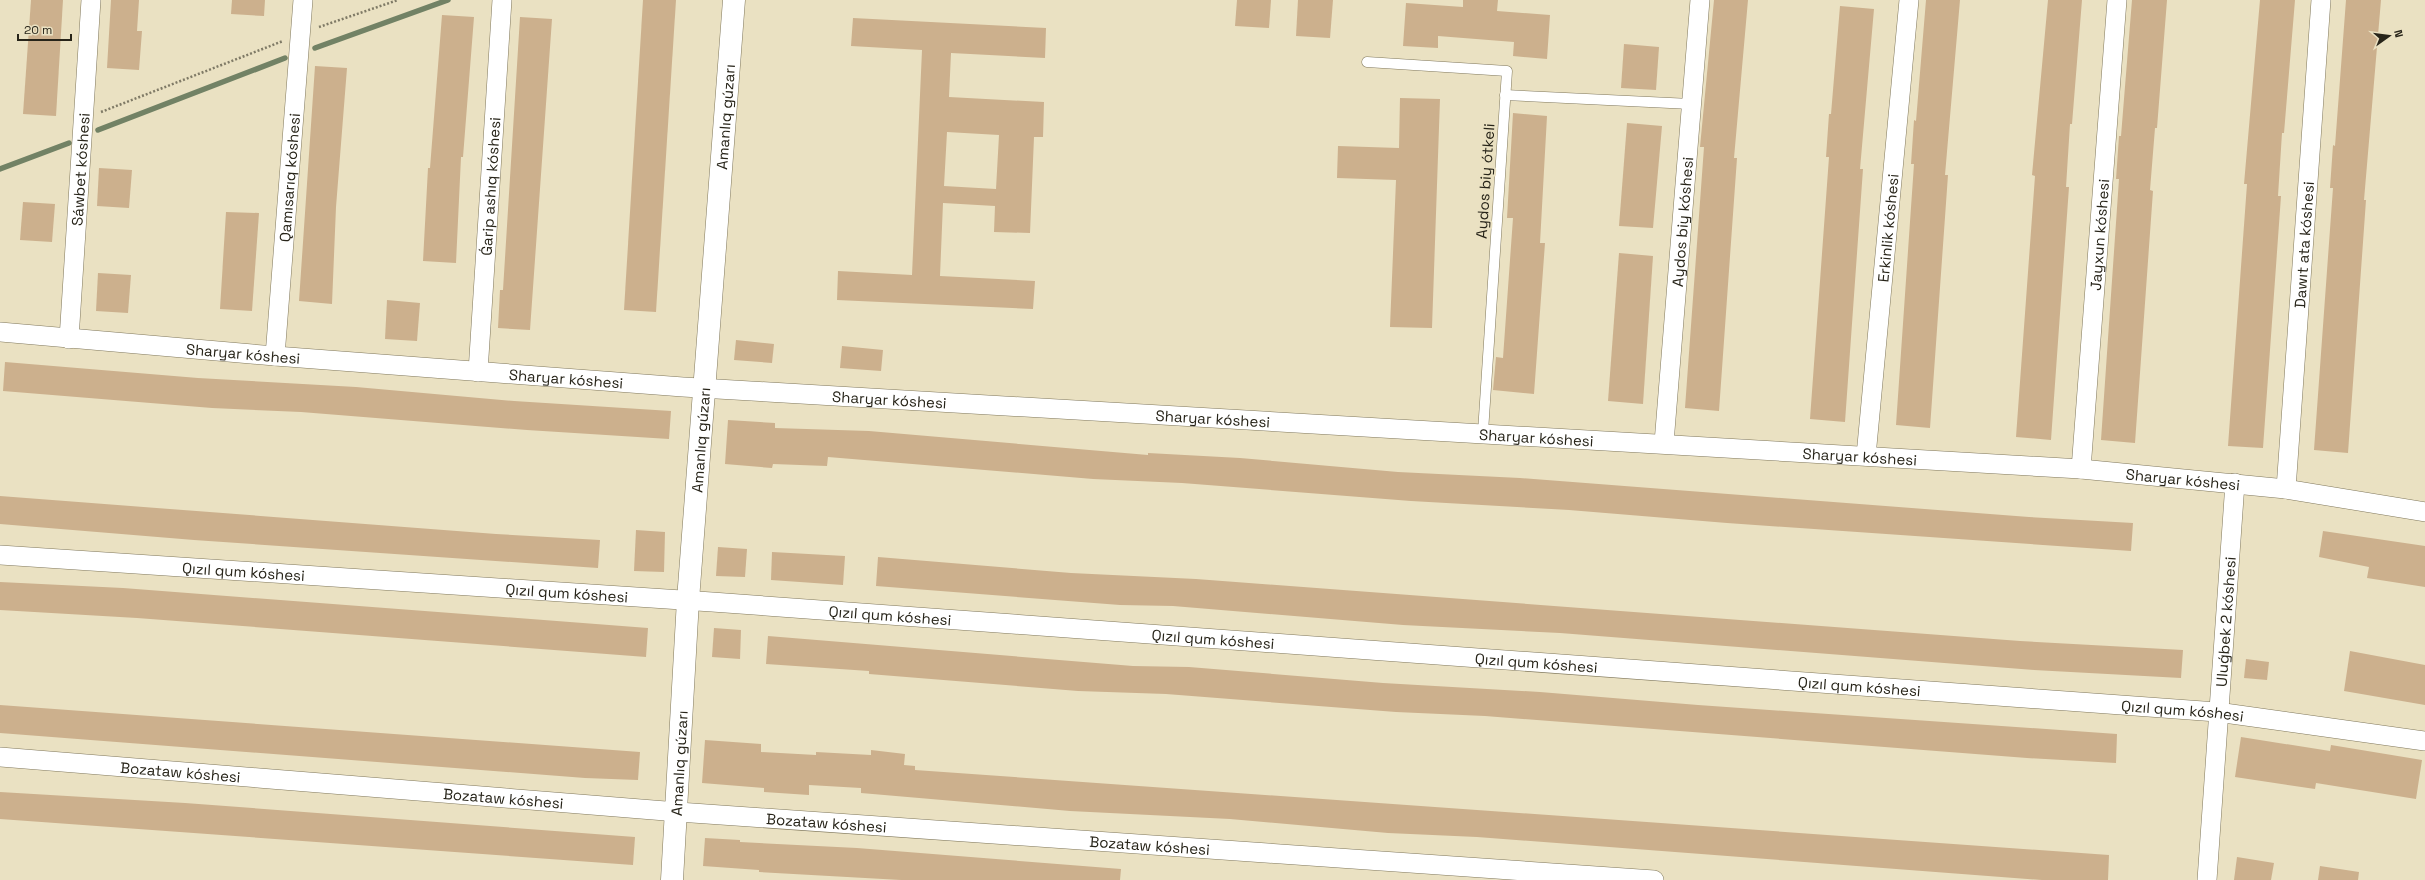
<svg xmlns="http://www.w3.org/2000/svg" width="2425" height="880" viewBox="0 0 2425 880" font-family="'Space Grotesk',sans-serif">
<rect width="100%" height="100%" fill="#eae1c2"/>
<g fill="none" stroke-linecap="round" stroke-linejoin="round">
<!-- stream -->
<g stroke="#728265" stroke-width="5.5">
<path d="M315 48 448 0"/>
<path d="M98 130 285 58"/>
<path d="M0 169 69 143"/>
</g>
</g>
<!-- building -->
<g fill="#ccb08d" fill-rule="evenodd">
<path d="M31 0H63L56 116 23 114Z"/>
<path d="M111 0H139L137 31H142L139 70 107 68Z"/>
<path d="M232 0H265L264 16 231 14Z"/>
<path d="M643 0H676L656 312 624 310Z"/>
<path d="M1237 0H1271L1269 28 1235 26Z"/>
<path d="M1298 0H1333L1330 38 1296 36Z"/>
<path d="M1463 0H1498L1497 11 1550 15 1547 59 1513 56 1514 42 1438 36V48L1403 46 1406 3 1463 7Z"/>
<path d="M1714 0H1748L1734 158H1737L1719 411 1685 408 1704 147H1700Z"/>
<path d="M1926 0H1960L1945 175H1948L1930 428 1896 425 1914 164H1911L1914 120 1916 121Z"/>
<path d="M2048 0H2082L2072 124H2070L2066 187H2069L2051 440 2016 437 2035 176 2032 175Z"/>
<path d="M2132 0H2167L2157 128H2155L2150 190 2153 191 2135 443 2101 440 2119 179H2116L2119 136H2121Z"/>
<path d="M2260 0H2295L2284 133H2282L2278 196H2281L2263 448 2228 446 2247 184H2244Z"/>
<path d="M2346 0H2381L2364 200H2366L2348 453 2314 450 2333 188H2330L2333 145 2335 146Z"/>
<path d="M1840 6 1874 9 1860 169H1863L1845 422 1810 419 1829 157H1826L1829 114H1831Z"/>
<path d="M442 15 474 17 463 157H461L456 263 423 261 428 168H430Z"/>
<path d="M520 17 552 19 530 330 498 328 500 290H503Z"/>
<path d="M853 18 1046 28 1045 58 951 53 949 97 1044 102 1043 137H1034L1030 233 994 232 995 206 943 203 940 276 1035 281 1033 309 837 300 838 271 912 275 922 50 851 46ZM947 132 999 135 996 189 944 186Z"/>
<path d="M1624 44 1659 47 1656 90 1621 88Z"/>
<path d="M315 66 347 68 336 207 332 304 299 301Z"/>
<path d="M1400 98 1440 99 1432 328 1390 327 1396 180 1337 178 1338 146 1399 148Z"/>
<path d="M1513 113 1547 116 1540 243H1545L1534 394 1493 390 1496 357 1503 358 1513 218H1507Z"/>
<path d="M1627 123 1662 126 1653 228 1619 226Z"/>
<path d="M99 168 132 170 129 208 97 206Z"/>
<path d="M23 202 55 204 52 242 20 240Z"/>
<path d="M226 212 259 213 252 311 220 309Z"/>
<path d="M1619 253 1653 256 1643 404 1608 401Z"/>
<path d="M98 273 131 275 128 313 96 311Z"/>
<path d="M387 300 420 303 417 341 385 339Z"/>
<path d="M736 340 774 344 772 363 734 360Z"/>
<path d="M842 346 883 350 881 371 840 368Z"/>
<path d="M5 362 198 378 356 387 514 401 671 411 669 439 527 430 301 412 212 408 3 391Z"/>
<path d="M728 420 775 423V428L869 431 1148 455V453L1240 458 1398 472 1520 478 2029 517 2133 523 2131 551 1727 523 1569 510 1411 501 1182 483 1093 479 828 457 827 466 773 464 772 468 725 464Z"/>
<path d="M0 496 496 534 600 540 598 568 194 540 0 524Z"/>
<path d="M636 530 665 532 664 572 634 571Z"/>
<path d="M2323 531 2425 546V587L2367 578 2369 567 2319 557Z"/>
<path d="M718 547 747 549 745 577 716 576Z"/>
<path d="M772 552 845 556 843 585 771 580Z"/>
<path d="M878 557 1071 573 1196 579 2020 641 2183 650 2181 678 2034 670 1560 633 1403 625 1173 606 1120 605 876 586Z"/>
<path d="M0 582 123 588 648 628 646 657 137 618 0 610Z"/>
<path d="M714 628 741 630 740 659 712 657Z"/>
<path d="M768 636 1133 666 1189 667 1383 683 1540 692 1698 705 2117 734 2116 763 2027 758 1485 716 1396 712 1166 694 1078 691 869 674V671L766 664Z"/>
<path d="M2350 651 2425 665V705L2344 691Z"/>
<path d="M2246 659 2269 662 2267 680 2244 678Z"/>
<path d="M0 705 640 752 638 780 585 778 0 733Z"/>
<path d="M2241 737 2330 751 2331 745 2422 760 2416 799 2316 783 2315 789 2235 777Z"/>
<path d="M705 740 761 744V752L816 755V752L871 755V750L905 754 904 765 915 766V770L2109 855 2108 880H2042L1477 837 1388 833 1230 819 1070 811 861 793V788L809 785V795L764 792V788L702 783Z"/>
<path d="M0 792 185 803 635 837 633 865 0 819Z"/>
<path d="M705 838 740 840V842L857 848 1121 869 1120 880H901L759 872V870L703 866Z"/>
<path d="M2237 857 2274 863 2271 880H2234Z"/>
<path d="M2320 866 2359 872 2358 880H2318Z"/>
</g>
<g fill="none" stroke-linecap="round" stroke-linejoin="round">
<!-- lane casing -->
<g stroke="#80785c" stroke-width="11">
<g id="lane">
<path d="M1367 62 1507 71 1483 432"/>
<path d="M1505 95 1691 104"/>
</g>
</g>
<!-- street casing -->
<g stroke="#80785c" stroke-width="20">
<g id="street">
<path id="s1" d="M0 332 275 356 683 387 2081 469 2286 489 2425 512"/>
<path id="s2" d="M69 339 91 0"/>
<path id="s3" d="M275 356 303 0"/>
<path id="s4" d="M478 372 502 0"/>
<path id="s5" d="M1664 443 1700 0"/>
<path id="s6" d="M1866 456 1909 0"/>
<path id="s7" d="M2081 469 2117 0"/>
<path id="s8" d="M2286 489 2321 0"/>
<path id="s9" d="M0 555 712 602 2217 712 2425 741"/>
<path id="s10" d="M0 757 678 812 1654 880"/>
<path id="s11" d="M2207 880 2235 483"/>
</g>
</g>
<!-- secondary casing -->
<g stroke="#80785c" stroke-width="23">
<g id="secondary">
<path id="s12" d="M672 880 688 600 734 0"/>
</g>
</g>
<!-- path -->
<g stroke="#7f7a66" stroke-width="2.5" stroke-dasharray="2 2" stroke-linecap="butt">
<path d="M319 27 398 0"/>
<path d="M101 112 283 41"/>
</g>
<!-- lane -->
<use href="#lane" stroke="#fff" stroke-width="10"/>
<!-- street -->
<use href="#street" stroke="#fff" stroke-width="19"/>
<!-- secondary -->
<use href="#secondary" stroke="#fff" stroke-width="22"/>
</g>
<g text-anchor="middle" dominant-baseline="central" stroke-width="4" stroke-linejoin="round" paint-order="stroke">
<!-- street labels -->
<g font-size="15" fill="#272419" stroke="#eae1c2">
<text stroke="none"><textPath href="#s12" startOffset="765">Amanlıq gúzarı</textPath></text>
<text stroke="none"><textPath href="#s2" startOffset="170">Sáwbet kóshesi</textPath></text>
<text stroke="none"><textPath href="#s3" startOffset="179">Qamısarıq kóshesi</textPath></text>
<text transform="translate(1485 181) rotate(-86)">Aydos biy ótkeli</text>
<text stroke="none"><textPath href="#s4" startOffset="186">Ǵarip ashıq kóshesi</textPath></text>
<text stroke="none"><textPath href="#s5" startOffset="222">Aydos biy kóshesi</textPath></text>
<text stroke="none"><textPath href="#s6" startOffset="229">Erkinlik kóshesi</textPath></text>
<text stroke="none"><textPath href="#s7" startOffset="235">Jayxun kóshesi</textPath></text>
<text stroke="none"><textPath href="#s8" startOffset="245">Dawıt ata kóshesi</textPath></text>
<text stroke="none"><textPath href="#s1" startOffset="244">Sharyar kóshesi</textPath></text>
<text stroke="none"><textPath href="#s1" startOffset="568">Sharyar kóshesi</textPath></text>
<text stroke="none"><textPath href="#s1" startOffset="892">Sharyar kóshesi</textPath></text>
<text stroke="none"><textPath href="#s1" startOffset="1216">Sharyar kóshesi</textPath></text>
<text stroke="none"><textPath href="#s1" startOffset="1540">Sharyar kóshesi</textPath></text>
<text stroke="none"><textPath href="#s12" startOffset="441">Amanlıq gúzarı</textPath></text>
<text stroke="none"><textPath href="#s1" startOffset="1864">Sharyar kóshesi</textPath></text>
<text stroke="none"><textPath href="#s1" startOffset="2188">Sharyar kóshesi</textPath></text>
<text stroke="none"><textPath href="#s9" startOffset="244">Qızıl qum kóshesi</textPath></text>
<text stroke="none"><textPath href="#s9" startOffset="568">Qızıl qum kóshesi</textPath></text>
<text stroke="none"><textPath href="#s9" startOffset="892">Qızıl qum kóshesi</textPath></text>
<text stroke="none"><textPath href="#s11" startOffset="259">Uluǵbek 2 kóshesi</textPath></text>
<text stroke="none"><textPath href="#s9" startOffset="1216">Qızıl qum kóshesi</textPath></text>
<text stroke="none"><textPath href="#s9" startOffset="1540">Qızıl qum kóshesi</textPath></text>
<text stroke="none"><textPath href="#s9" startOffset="1864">Qızıl qum kóshesi</textPath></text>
<text stroke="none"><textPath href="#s9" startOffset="2188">Qızıl qum kóshesi</textPath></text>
<text stroke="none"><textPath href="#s12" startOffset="117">Amanlıq gúzarı</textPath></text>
<text stroke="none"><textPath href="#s10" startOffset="181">Bozataw kóshesi</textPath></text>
<text stroke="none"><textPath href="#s10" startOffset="505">Bozataw kóshesi</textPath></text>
<text stroke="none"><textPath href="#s10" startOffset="829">Bozataw kóshesi</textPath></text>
<text stroke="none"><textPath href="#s10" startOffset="1153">Bozataw kóshesi</textPath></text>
</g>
</g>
<!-- north arrow -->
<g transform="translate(2389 36) rotate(76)" stroke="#eae1c2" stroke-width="3" paint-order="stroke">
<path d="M0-3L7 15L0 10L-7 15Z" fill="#272419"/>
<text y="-6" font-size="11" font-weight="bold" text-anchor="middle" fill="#272419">N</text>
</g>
<!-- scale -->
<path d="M18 34v6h53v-6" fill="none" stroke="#272419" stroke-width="2"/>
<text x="24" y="34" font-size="12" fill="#272419" stroke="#eae1c2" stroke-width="3" paint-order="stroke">20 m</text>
</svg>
